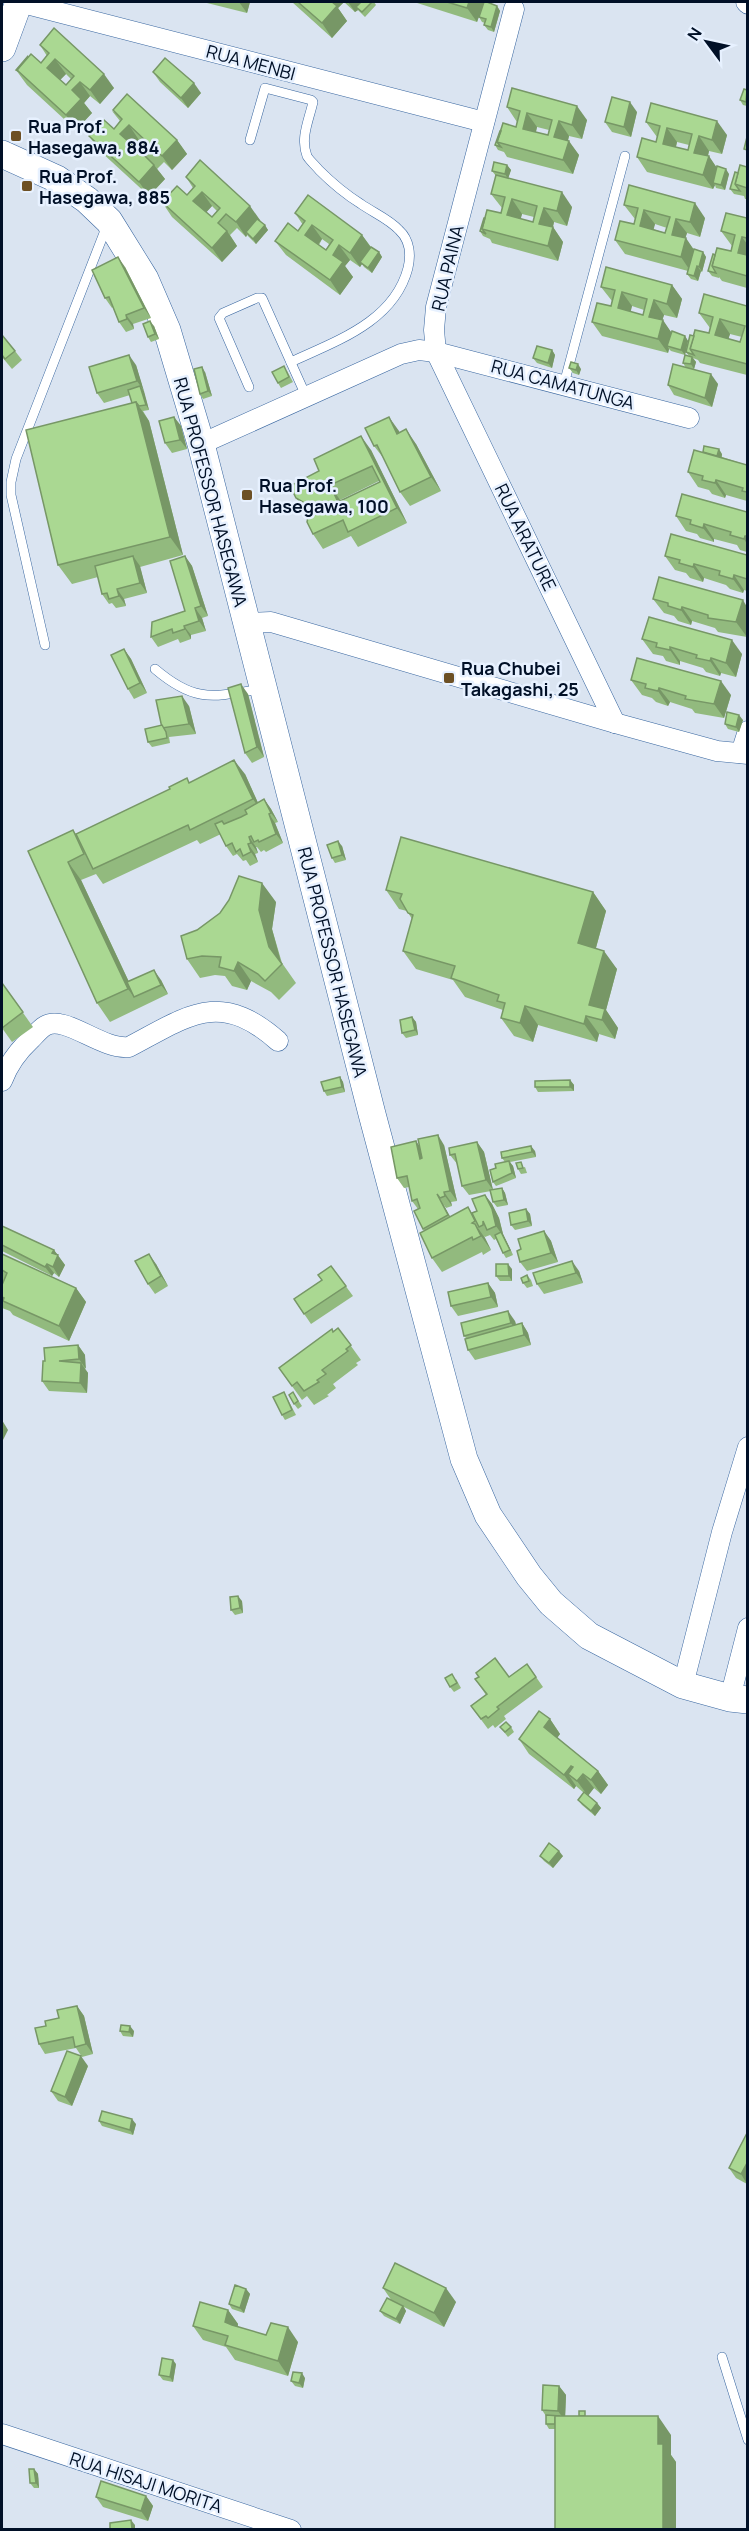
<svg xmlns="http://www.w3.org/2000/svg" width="749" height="2531" viewBox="0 0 749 2531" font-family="Manrope,sans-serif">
<rect width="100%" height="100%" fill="#dae4f1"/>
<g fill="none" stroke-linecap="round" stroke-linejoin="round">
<!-- lane casing -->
<g stroke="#3866a0" stroke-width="10">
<g id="lane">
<path d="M250 140 265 88 311 100 313 102C309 120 300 138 307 156 310 161 315 165 319 170 332 183 345 194 361 204 374 213 389 219 399 230 410 240 411 255 408 268 394 322 336 341 291 362"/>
<path d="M564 384 625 156"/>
<path d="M249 387 219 318 223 313 257 298H262L306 396"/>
<path d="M45 645 11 495V482L16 459 106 228"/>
<path d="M155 669C195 703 212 697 261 689"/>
<path d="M722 2357 748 2440"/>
</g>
</g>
<!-- street casing -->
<g stroke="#3866a0" stroke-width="21">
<g id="street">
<path d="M19 2 484 122"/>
<path d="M746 2 748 4"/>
<path d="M436 352 615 723"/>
<path d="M436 352 689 418"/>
<path d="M201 444 401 354 419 350 436 352 434 330 436 307 514 9"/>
<path d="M246 623 271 622 615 723 717 751 748 754"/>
<path d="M741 753 748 731"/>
<path d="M2 1081C8 1065 18 1051 31 1039 35 1035 40 1029 45 1026 65 1014 101 1050 129 1047 188 1016 219 989 278 1041"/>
<path d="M683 1685 722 1532 748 1447"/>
<path d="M730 1698 748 1628"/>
<path d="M2 2434 291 2530"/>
</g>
</g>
<!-- secondary casing -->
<g stroke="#3866a0" stroke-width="28">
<g id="secondary">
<path d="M2 48 19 2"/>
<path d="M2 154 57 179 87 200 109 221 145 279 167 330 201 444 372 1114 464 1459 488 1515 529 1576 551 1603 589 1636 683 1685 730 1698 748 1700"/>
</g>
</g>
<!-- lane -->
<use href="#lane" stroke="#fff" stroke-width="9"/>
<!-- street -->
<use href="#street" stroke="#fff" stroke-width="20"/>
<!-- secondary -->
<use href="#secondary" stroke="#fff" stroke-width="27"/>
</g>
<!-- wall -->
<g fill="#92ba7e" fill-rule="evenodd">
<path d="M203 2H250L247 13Z"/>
<path d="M292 2H374L376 5 365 17 358 10 355 12 344 2 338 8 347 21 332 38Z"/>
<path d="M414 2H484L477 22Z"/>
<path d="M497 6 500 11 494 32 488 30 484 25 485 23 482 22 479 17Z"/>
<path d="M40 45 114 88 100 104 90 96 84 103 92 113 76 130 27 85 16 70 41 63 47 56ZM66 74 71 79 66 85 60 80Z"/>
<path d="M153 72 201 93 188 108 160 82Z"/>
<path d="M747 90V106L743 105 740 100Z"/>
<path d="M507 107 587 120 582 139 569 136 568 141 579 155 573 174 507 157 504 152 498 150 495 145 501 131 516 127 517 122ZM537 127 549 130 548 135 536 132Z"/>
<path d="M112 111 177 140 187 154 172 170 164 162 157 169 165 179 149 196 100 151 89 136 114 129 120 121ZM139 140 144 145 139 151 133 146Z"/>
<path d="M637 112 631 137 612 132 605 122Z"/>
<path d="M646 122 727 135 722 154 709 151 708 156 716 167 729 174 725 190 716 188 715 185 713 189 647 172 637 157 656 142 657 137ZM677 142 689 145 688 150 676 147Z"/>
<path d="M507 165 511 170 508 178 572 207 567 226 554 222 553 227 563 242 558 261 492 243 490 239 483 236 480 231 485 218 501 213 502 208 491 194 496 176 492 171ZM522 214 534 217 533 222 520 219Z"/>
<path d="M747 167V199H745L744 196 734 194 730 189 738 173Z"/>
<path d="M186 177 260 220 268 230 256 244 247 235 246 237 237 228 230 235 237 246 222 262 172 217 162 202 187 195 193 188ZM212 206 217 211 212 217 206 212Z"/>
<path d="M624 205 705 218 700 237 687 233 685 238 694 250 703 252 706 257 702 272 701 271 698 281 691 279 687 274 688 271 625 254 615 240 634 224 635 219ZM655 224 667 228 665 233 653 229Z"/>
<path d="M295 213 362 235 371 247 379 252 382 257 372 273 364 267 362 264 360 267 350 260 345 266 353 277 340 295 286 255 275 241 298 231 303 225ZM322 239 329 244 326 250 319 245Z"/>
<path d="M747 218V288L722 281 719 277V278L712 276 708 271 715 255 731 251 732 246 721 231Z"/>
<path d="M125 267 151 318 133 324 134 329 126 332 119 322 113 307 112 308 105 298Z"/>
<path d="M672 285 682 299 677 318 664 315 662 320 671 332 685 336 688 341 685 355 671 351 669 349 668 353 602 336 592 322 611 306 612 301 601 287ZM632 306 644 310 643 315 630 312Z"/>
<path d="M747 306V375L700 363 698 360 693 358 696 362 694 369 718 384 712 407 674 395 668 385 686 368 683 363 689 356 686 352 694 336 709 333 710 328 699 313ZM730 334 742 337 740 342 728 339Z"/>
<path d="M154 326 159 339 151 342 148 337Z"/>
<path d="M2 335 15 351 22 360 12 369 2 357Z"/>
<path d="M552 350 555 355 552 368 537 363 533 358Z"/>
<path d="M136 365 149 410 143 411 149 421 183 555 140 567 147 593 124 599 126 606 116 608 112 603 109 604 102 594 98 577 72 584 58 565 132 403 130 395 104 403 97 393Z"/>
<path d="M569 368 581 369 579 375 573 373Z"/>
<path d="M287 371 293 382 281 388 278 383Z"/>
<path d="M205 372 212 396 203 399 200 394Z"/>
<path d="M174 417 181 426 187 449 172 453 165 443Z"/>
<path d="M399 433 416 444 441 491 410 506 400 492 385 460 374 446Z"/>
<path d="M371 450 407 523 358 547 351 536 323 549 313 534 309 514 306 512 296 498ZM379 481 380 482 341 501 340 500Z"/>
<path d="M703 452 722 454V457L747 465V501L726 495 725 498 712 494 709 490 698 487 688 472Z"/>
<path d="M747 512V552L740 550 737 545 714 539V542L700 538 697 534 686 531 676 516Z"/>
<path d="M747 555V591L744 590 743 593 730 589 726 585 704 578 703 582 690 578 686 573 675 570 665 556Z"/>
<path d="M185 556 192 566 208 616 202 618 206 631 191 635V639L180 643 178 639 158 647 151 637 185 611Z"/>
<path d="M653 599 743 600 747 637 718 632 715 628 692 621 691 625 678 621 674 616 664 613Z"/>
<path d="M642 639 742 654 736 677 721 673 720 676 706 672 703 668 680 661V665L666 661 663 656 653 654Z"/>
<path d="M124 649 131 659 147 693 134 699 128 689Z"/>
<path d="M631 680 731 695 724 718 695 713 692 709 670 702 668 706 656 702 652 698 642 695Z"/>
<path d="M248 694 264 757 252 763 245 753Z"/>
<path d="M189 706 196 734 169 737 170 743 152 747 148 742 162 725Z"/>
<path d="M743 720 739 732 728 729 725 724Z"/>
<path d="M245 774 258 803 264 799 271 809 278 822 275 823 283 843 266 852 264 850 261 852 257 847H256L258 853 255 854 258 862 250 866 246 860 243 861 237 854 233 856 226 846 221 834 200 844 197 840 103 884 96 874 81 880 129 982 161 980 168 994 110 1022 97 1003 28 851 73 830 76 834 190 782Z"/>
<path d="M342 846 346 860 335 863 332 858Z"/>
<path d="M386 890 593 892 606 911 596 948 617 969 606 1010 618 1028 615 1039 599 1034 597 1042 538 1025 533 1042 514 1036 501 1018 503 1010 465 997 453 980 416 969 403 951 412 919 407 911 399 909Z"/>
<path d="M276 902 272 929 282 963 296 983 279 1000 271 992 251 981 247 990 232 986 225 976 215 975 200 978 187 959Z"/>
<path d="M2 983 33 1027 12 1042 2 1028Z"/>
<path d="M412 1017 416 1022 418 1035 406 1038 402 1033Z"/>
<path d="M340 1077 343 1082 345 1092 327 1096 324 1091Z"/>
<path d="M570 1080 574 1085V1091L538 1092 535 1087Z"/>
<path d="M477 1142 484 1152 493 1190 502 1188 505 1193 508 1205 497 1207 493 1202 491 1191 469 1195 462 1186 458 1165 450 1155Z"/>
<path d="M419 1145H444L457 1201 451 1202 452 1206 446 1208 443 1204 450 1217 468 1207 472 1213 477 1211 485 1195 492 1204 499 1218 503 1234 513 1255 506 1258 503 1253 496 1239 494 1240 490 1235 485 1237 484 1236 491 1250 483 1255 482 1252 442 1272 432 1258 424 1231 414 1211 418 1209 412 1201 409 1187 404 1188 397 1178Z"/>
<path d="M535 1151 536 1157 510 1162 513 1166 516 1178 496 1186 493 1182 496 1168 505 1162 502 1158Z"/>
<path d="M525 1167 527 1173 521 1174 518 1169Z"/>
<path d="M526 1209 530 1214 532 1226 515 1230 511 1225Z"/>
<path d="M2 1226 54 1250 65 1265 59 1277 54 1273 52 1276 2 1251Z"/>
<path d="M544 1231 551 1241 558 1262 527 1271 520 1262 521 1249Z"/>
<path d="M2 1254 76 1288 86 1302 69 1341 13 1315 10 1311 2 1308V1284L3 1281 2 1280Z"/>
<path d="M156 1264 168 1286 155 1294 148 1284Z"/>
<path d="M331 1266 353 1296 311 1324 294 1299 322 1280Z"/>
<path d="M512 1269V1281H500L496 1276Z"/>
<path d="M579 1271 583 1283 544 1294 537 1284Z"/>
<path d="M527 1275 531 1280 533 1286 527 1288 523 1283Z"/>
<path d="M488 1283 495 1293 498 1307 458 1316 451 1306Z"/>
<path d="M515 1321 516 1325 522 1323 528 1333 531 1345 475 1360 468 1350 466 1338 464 1336Z"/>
<path d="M338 1328 361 1360 356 1363 358 1365 333 1384 336 1388 327 1395 329 1396 314 1405 307 1396 302 1400 279 1368Z"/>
<path d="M78 1345 85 1355V1369L88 1373 87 1393 49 1391 42 1381 45 1361Z"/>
<path d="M284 1392 296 1415 285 1420 282 1415Z"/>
<path d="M296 1397 302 1406 298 1409 294 1404Z"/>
<path d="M242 1601 243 1613 235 1615 231 1610Z"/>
<path d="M527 1664 543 1687 504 1716 506 1719 495 1728 493 1725 488 1729 471 1706 486 1695 475 1679 509 1677Z"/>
<path d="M456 1679 461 1688 454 1692 450 1687Z"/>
<path d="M550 1719 560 1734 557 1738 598 1771 608 1785 601 1794 594 1788 588 1795 597 1803 601 1808 595 1816 582 1805 578 1800 584 1793 576 1786 574 1789 529 1754 519 1739Z"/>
<path d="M500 1727H511L514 1732 508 1737Z"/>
<path d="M540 1856H563L553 1868 544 1861Z"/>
<path d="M77 2006 84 2016 93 2054 82 2057 76 2048 45 2054 39 2044 46 2026Z"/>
<path d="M120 2031H134L133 2037 123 2036Z"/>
<path d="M88 2066 72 2106 58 2101 51 2091Z"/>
<path d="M99 2121 136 2124 133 2135 102 2126Z"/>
<path d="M747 2133V2184L736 2178 729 2168Z"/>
<path d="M383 2288 456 2302 444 2327 404 2307 406 2311 400 2324 384 2316 380 2311 392 2301Z"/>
<path d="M246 2289 250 2294 244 2313 232 2309 229 2304Z"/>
<path d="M228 2310 238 2324V2327L266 2335 298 2342 288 2376 235 2360 226 2347 203 2340 193 2326Z"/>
<path d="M176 2364 173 2382 163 2380 159 2375Z"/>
<path d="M305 2378 303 2388 295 2386 291 2381Z"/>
<path d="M559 2386 566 2395 565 2416H589L671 2435V2455L676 2462 555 2429H549L546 2424V2416L542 2410Z"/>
<path d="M34 2469 38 2474 39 2488H34L30 2483Z"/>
<path d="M146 2496 153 2506 148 2521 103 2507 96 2497Z"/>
</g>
<!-- shaded-wall -->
<g fill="#779766">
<path d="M239 2H250L247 13Z"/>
<path d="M330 2H344L338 8 347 21 332 38 322 23Z"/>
<path d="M348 2H365L356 7 358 10 355 12Z"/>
<path d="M469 2H484L477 22 467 8Z"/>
<path d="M497 6 500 11 494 32 491 27Z"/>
<path d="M55 59 66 74 57 83 47 68Z"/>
<path d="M104 74 114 88 100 104 90 90Z"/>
<path d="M80 82 90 96 84 103 92 113 76 130 66 115 72 90Z"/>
<path d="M194 83 201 93 188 108 181 98Z"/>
<path d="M630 102 637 112 631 137 624 127Z"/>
<path d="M577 106 587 120 582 139 572 125Z"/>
<path d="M527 113 537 127 533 143 523 129Z"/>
<path d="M559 121 569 136 565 151 554 137Z"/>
<path d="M717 121 727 135 722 154 712 140Z"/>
<path d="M129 125 139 140 130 149 120 134Z"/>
<path d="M667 128 677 142 673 158 663 144Z"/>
<path d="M699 136 709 151 705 167 694 153Z"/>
<path d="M177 140 187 154 172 170 162 156Z"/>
<path d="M569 141 579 155 573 174 563 160Z"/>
<path d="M709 156 719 171 713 183 715 185 713 189 703 175Z"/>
<path d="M154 165 165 179 149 196 139 182Z"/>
<path d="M507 165 511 170 508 179 505 174Z"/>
<path d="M726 169 729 174 725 190 721 185Z"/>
<path d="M202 192 212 206 204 215 193 201Z"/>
<path d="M562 192 572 207 567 226 557 211Z"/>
<path d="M512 199 522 214 518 230 507 215Z"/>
<path d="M695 203 705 218 700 237 690 222Z"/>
<path d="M250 206 260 220 248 234 246 232 247 235 246 237 236 222Z"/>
<path d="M544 208 554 222 550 238 539 224Z"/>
<path d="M644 210 655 224 651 240 640 226Z"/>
<path d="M676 219 687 233 682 249 672 235Z"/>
<path d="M265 225 268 230 256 244 253 239Z"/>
<path d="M312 225 322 239 315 249 305 235Z"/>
<path d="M553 227 563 242 558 261 548 246Z"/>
<path d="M227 231 237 246 222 262 212 248Z"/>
<path d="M362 235 372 249 360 262 362 264 360 267 350 253Z"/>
<path d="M742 237 747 244V267L738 253Z"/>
<path d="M686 238 696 253 691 272 681 257Z"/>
<path d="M339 245 350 260 345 266 353 277 340 295 330 280 333 255Z"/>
<path d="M379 252 382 257 372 273 368 268Z"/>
<path d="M703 252 706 257 702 272 699 267Z"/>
<path d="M118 257 125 267 151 318 144 308Z"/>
<path d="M697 266 701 271 698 281 694 276Z"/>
<path d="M672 285 682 299 677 318 667 304Z"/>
<path d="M622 292 632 306 628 323 618 308Z"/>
<path d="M654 300 664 315 659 331 649 317Z"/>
<path d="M126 315 133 324 134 329 127 319Z"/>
<path d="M720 319 730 334 725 350 715 335Z"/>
<path d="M663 320 673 335 667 346 669 349 668 353 658 339Z"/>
<path d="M150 321 154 326 159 339 155 334Z"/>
<path d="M685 336 688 341 685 355 681 350Z"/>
<path d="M552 350 555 355 552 368 548 363Z"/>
<path d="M129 355 136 365 144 391 137 381Z"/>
<path d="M692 357 696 362 694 369 691 364Z"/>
<path d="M578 364 581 369 579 375 576 370Z"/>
<path d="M202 367 205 372 212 396 208 391Z"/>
<path d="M711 374 718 384 712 407 705 398Z"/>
<path d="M140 386 144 391 149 410 146 405Z"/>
<path d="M136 402 149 421 183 555 170 537Z"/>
<path d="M174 417 181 426 187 449 180 440Z"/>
<path d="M389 417 399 431 407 448 397 434Z"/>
<path d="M406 429 416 444 441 491 431 477Z"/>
<path d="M361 436 371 450 407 523 397 508Z"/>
<path d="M719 449 722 454 720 463 717 458Z"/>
<path d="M716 480 726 495 725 498 715 483Z"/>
<path d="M330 485 340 500 348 516 338 502Z"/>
<path d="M704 524 714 539V542L703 528Z"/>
<path d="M745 536 747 540V544L744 539Z"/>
<path d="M133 556 140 566 147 593 140 583Z"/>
<path d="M185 556 192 566 208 616 201 606Z"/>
<path d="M694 564 704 578 703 582 693 567Z"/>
<path d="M734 575 744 590 743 593 733 579Z"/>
<path d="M117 589 124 599 126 606 119 596Z"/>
<path d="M743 600 747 607V637L736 622Z"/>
<path d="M682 607 692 621 691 625 681 610Z"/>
<path d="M195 608 202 618 206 631 199 621Z"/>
<path d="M184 626 191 635V639L185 629Z"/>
<path d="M732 640 742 654 736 677 726 663Z"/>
<path d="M670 647 680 661V665L670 650Z"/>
<path d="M124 649 131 659 147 693 140 683Z"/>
<path d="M711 658 721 673 720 676 710 661Z"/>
<path d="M721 681 731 695 724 718 714 704Z"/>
<path d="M241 684 248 694 264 757 257 747Z"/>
<path d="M659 688 670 702 668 706 658 691Z"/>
<path d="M182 696 189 706 196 734 189 724Z"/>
<path d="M739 715 743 720 739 732 736 727Z"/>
<path d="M234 760 245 774 263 814 253 799Z"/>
<path d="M264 799 271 809 278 822 271 813Z"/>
<path d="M269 814 275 823 283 843 276 834Z"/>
<path d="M249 837 256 847 258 853 251 843Z"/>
<path d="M338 841 342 846 346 860 342 855Z"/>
<path d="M248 844 255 854 258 862 251 852Z"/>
<path d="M68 862 81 880 136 997H134L128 989Z"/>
<path d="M262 883 276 902 272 929 282 966 269 947 259 910Z"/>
<path d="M593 892 606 911 592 962 578 943Z"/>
<path d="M604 951 617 969 606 1010 618 1028 615 1039 602 1020 589 1005Z"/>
<path d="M238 962 251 981 247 990 234 971Z"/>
<path d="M154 970 161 980 168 994 161 985Z"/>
<path d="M525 1006 538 1025 533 1042 520 1023Z"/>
<path d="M586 1016 599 1034 597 1042 584 1024Z"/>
<path d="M412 1017 416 1022 418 1035 415 1030Z"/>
<path d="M340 1077 343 1082 345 1092 342 1087Z"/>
<path d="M570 1080 574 1085V1091L570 1087Z"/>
<path d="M438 1135 444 1145 457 1201 450 1191Z"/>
<path d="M416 1141 423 1151 426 1169 420 1159Z"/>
<path d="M477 1142 484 1152 493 1190 486 1180Z"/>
<path d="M531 1146 535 1151 536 1157 532 1152Z"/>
<path d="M509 1161 513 1166 516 1178 512 1173Z"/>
<path d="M502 1188 505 1193 508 1205 504 1200Z"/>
<path d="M444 1192 451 1202 452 1206 445 1196Z"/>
<path d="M437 1194 443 1204 455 1225 448 1215Z"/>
<path d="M485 1195 492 1204 499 1218 503 1234 513 1255 503 1236 496 1226Z"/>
<path d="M526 1209 530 1214 532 1226 528 1221Z"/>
<path d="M475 1224 485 1238 491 1250 481 1236Z"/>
<path d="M544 1231 551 1241 558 1262 551 1253Z"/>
<path d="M54 1250 65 1265 59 1277 53 1267 52 1253Z"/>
<path d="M149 1254 156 1264 168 1286 161 1276Z"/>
<path d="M572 1261 579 1271 583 1283 576 1273Z"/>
<path d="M47 1264 54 1273 52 1276 45 1267Z"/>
<path d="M508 1264 512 1269V1281L509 1276Z"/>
<path d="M488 1283 495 1293 498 1307 491 1297Z"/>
<path d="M76 1288 86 1302 69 1341 59 1326Z"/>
<path d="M508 1311 515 1321 518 1333 511 1323Z"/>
<path d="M522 1323 528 1333 531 1345 524 1335Z"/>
<path d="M78 1345 85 1355 86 1369 79 1359Z"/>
<path d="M81 1363 88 1373 87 1393 80 1383Z"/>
<path d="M2 1420 8 1430 2 1442Z"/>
<path d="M238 1596 242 1601 243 1613 240 1608Z"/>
<path d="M550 1719 560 1734 554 1742 544 1727Z"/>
<path d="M571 1766 580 1779 583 1774 594 1788 588 1796 577 1781 568 1774 576 1786 574 1789 564 1775Z"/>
<path d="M598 1771 608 1785 601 1794 591 1780Z"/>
<path d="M597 1803 601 1808 595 1816 591 1811Z"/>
<path d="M559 1851 563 1856 553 1868 549 1863Z"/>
<path d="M77 2006 84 2016 93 2054 86 2044Z"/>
<path d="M130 2026 134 2031 133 2037 129 2032Z"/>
<path d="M81 2056 88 2066 72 2106 65 2097Z"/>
<path d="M132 2119 136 2124 133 2135 130 2130Z"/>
<path d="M747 2163V2184L741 2174Z"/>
<path d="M446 2288 456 2302 444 2327 434 2313Z"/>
<path d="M246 2289 250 2294 244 2313 240 2308Z"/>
<path d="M403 2306 406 2311 400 2324 396 2319Z"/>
<path d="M228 2310 238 2324 235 2336 225 2322Z"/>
<path d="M288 2327 298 2342 288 2376 278 2361Z"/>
<path d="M173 2360 176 2364 173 2382 170 2377Z"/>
<path d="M302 2373 305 2378 303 2388 299 2383Z"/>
<path d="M559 2386 566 2395 565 2421 558 2411Z"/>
<path d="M658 2416 671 2435V2455L676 2462V2529H663L658 2444Z"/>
<path d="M34 2469 38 2474 39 2488 36 2483Z"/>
<path d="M146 2496 153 2506 148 2521 141 2511Z"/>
<path d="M131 2520 135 2525V2529H132Z"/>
</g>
<!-- building -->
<g fill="#aad892" stroke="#779766" stroke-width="1.5" fill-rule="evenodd">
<path d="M298 2H332L337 6 322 23Z"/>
<path d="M361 2H372L362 12 356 7Z"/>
<path d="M447 2H469L467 8Z"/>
<path d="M484 2H487L497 6 491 27 484 25 486 19 479 17Z"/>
<path d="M54 28 104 74 90 90 80 82 72 90 81 99 66 115 17 70 31 54 41 63 49 53 40 45ZM55 59 74 76 66 85 47 68Z"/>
<path d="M28 56 17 70 18 71 16 70Z"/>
<path d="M165 58 194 83 181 98 153 72Z"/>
<path d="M512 88 577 106 572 125 559 121 554 137 569 141 563 160 497 142 503 123 516 127 520 111 507 107ZM527 113 552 120 548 135 523 129Z"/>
<path d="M744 89 747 90 746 102 740 100Z"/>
<path d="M127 94 177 140 162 156 154 148 145 156 154 165 139 182 89 136 104 120 114 129 122 119 113 110ZM129 125 147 142 139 151 120 134Z"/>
<path d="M612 97 630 102 624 127 605 122Z"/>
<path d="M651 103 717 121 712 140 699 136 694 153 709 156 703 175 637 157 642 138 656 142 660 126 646 122ZM667 128 692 134 688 150 663 144Z"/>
<path d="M500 131H501L497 142 501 147 495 145Z"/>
<path d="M747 137V150L744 149Z"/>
<path d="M200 160 250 206 236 222 226 214 218 223 227 231 212 248 162 202 177 186 187 195 195 186 186 177ZM202 192 220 208 212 217 193 201Z"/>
<path d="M494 162 507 165 505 174 492 171Z"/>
<path d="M740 165 747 167V188L735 184Z"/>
<path d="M717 166 726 169 721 185 713 183Z"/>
<path d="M735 172 738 173 735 184 740 191 730 189Z"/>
<path d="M496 175 562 192 557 211 544 208 539 224 553 227 548 246 482 229 487 210 501 213 505 197 491 194ZM512 199 537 206 533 222 507 215Z"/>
<path d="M629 185 695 203 690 222 676 219 672 235 686 238 681 257 615 240 620 221 634 224 638 208 624 205ZM644 210 670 217 665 233 640 226Z"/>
<path d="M308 195 362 235 350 253 339 245 333 255 343 262 330 280 275 241 288 223 298 231 305 221 295 213ZM312 225 333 240 326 250 305 235Z"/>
<path d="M726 213 747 218V238L742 237 738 253 747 255V276L712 266 717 248 731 251 735 235 721 231Z"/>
<path d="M484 218H485L482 229 486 234 480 231Z"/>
<path d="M257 219 265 225 253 239 246 232Z"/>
<path d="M371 247 379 252 368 268 360 262Z"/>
<path d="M694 249 703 252 699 267 697 266 694 276 687 274Z"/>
<path d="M713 254 715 255 712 266 716 273 708 271Z"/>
<path d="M118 257 144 308 126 315 127 319 119 322 109 297 105 298 92 270Z"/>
<path d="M606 267 672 285 667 304 654 300 649 317 663 320 658 339 592 322 597 303 611 306 615 290 601 287ZM622 292 647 299 643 315 618 308Z"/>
<path d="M704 294 747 306V364L690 349 695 330 709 333 713 317 699 313ZM720 319 745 326 740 342 715 335Z"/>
<path d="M150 321 155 334 148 337 143 324Z"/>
<path d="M672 331 685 336 681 350 667 346Z"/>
<path d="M2 335 15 351 5 359 2 355Z"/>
<path d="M690 335 694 336 690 349 694 355 686 352Z"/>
<path d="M537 346 552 350 548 363 533 358Z"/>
<path d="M129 355 137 381 97 393 89 367Z"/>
<path d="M685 355 692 357 691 364 683 363Z"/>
<path d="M571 362 578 364 576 370 569 368Z"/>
<path d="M673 364 711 374 705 398 668 385Z"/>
<path d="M284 366 289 377 278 383 272 372Z"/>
<path d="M202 367 208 391 200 394 194 369Z"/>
<path d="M140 386 146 405 139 406 136 402 132 403 128 390Z"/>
<path d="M136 402 170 537 58 565 26 430Z"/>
<path d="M174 417 180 440 165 443 159 421Z"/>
<path d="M389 417 397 434 406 429 431 477 400 492 377 445 374 446 365 428Z"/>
<path d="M361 436 397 508 348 532 343 520 313 534 307 522 309 513 303 502 296 498 290 486 319 471 314 459ZM372 466 380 482 338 502 330 485Z"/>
<path d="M704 446 719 449 717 456 703 452Z"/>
<path d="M694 450 747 465V492L742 491 743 488 716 480 715 483 702 480 703 476 688 472Z"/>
<path d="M682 494 747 512V536H745L744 539 730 535 731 532 704 524 703 528 690 524 691 520 676 516Z"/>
<path d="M671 534 747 555V579L734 575 733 579 719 575 720 571 694 564 693 567 679 563 680 560 665 556Z"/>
<path d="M133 556 140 583 117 589 119 596 109 599 107 593 102 594 95 566Z"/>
<path d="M185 556 201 606 195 608 199 621 184 626 185 629 173 633 172 629 151 637 152 622 185 611 170 561Z"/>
<path d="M659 577 743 600 736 622 708 618V615L682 607 681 610 668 606V603L653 599Z"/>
<path d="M649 617 732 640 726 663 711 658 710 661 696 658 697 655 670 647V650L656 647 657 643 642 639Z"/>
<path d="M124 649 140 683 128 689 111 655Z"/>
<path d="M637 658 721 681 714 704 685 699 686 696 659 688 658 691 645 688 646 684 631 680Z"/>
<path d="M241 684 257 747 245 753 228 688Z"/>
<path d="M182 696 189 724 162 728 156 700Z"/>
<path d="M727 712 739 715 736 727 725 724Z"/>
<path d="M162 725 166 732 167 738 148 742 145 729Z"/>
<path d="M234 760 253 799 190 830 188 825 93 869 76 834 170 789 169 787 187 778 189 783Z"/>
<path d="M264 799 271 813 269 814 276 834 259 842 258 840 254 842 251 836 249 837 251 843 248 844 251 852 243 856 240 849 236 852 232 843 226 846 215 824 222 821 224 824 241 817 247 814 245 810Z"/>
<path d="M73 830 84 854 68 862 128 989 97 1003 28 851Z"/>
<path d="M401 837 593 892 578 943 604 951 589 1005 605 1009 602 1020 586 1016 584 1024 525 1006 520 1023 501 1018 505 1003 497 1001 499 995 451 978 455 966 403 951 413 915 408 913 400 899 402 894 386 890Z"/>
<path d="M338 841 342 855 332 858 327 845Z"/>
<path d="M239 876 262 883 259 910 269 947 282 964 265 981 258 974 238 962 234 971 219 967 221 957 202 956 187 959 181 936 197 930 220 913 229 900Z"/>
<path d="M154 970 161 985 134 997 127 982Z"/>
<path d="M2 983 23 1012 2 1028Z"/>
<path d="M412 1017 415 1030 402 1033 400 1020Z"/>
<path d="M340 1077 342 1087 324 1091 321 1082Z"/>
<path d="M570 1080V1087H535V1081Z"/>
<path d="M438 1135 450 1191 444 1192 445 1196 440 1198 437 1194 448 1215 423 1229 414 1211 420 1208 417 1199 412 1201 407 1176 397 1178 391 1147 416 1141 420 1159 422 1158 418 1139Z"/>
<path d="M477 1142 486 1180 462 1186 455 1154 450 1155 449 1148Z"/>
<path d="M531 1146 532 1152 502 1158 501 1152Z"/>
<path d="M509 1161 512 1173 493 1182 490 1170 496 1168 495 1164Z"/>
<path d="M521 1162 523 1168 518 1169 516 1163Z"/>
<path d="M502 1188 504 1200 493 1202 490 1190Z"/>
<path d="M485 1195 492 1209 496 1226 487 1230 483 1221V1225L479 1227 472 1213 477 1211 472 1199Z"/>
<path d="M468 1207 475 1221 472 1223 475 1224 481 1236 473 1240 472 1237 432 1258 420 1233Z"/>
<path d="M526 1209 528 1221 511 1225 509 1213Z"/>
<path d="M2 1226 54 1250 52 1253 58 1255 53 1267 47 1264 45 1267 2 1245Z"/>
<path d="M544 1231 551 1253 520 1262 517 1251 521 1249 518 1239Z"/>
<path d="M501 1232 510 1250 503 1253 495 1235Z"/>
<path d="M2 1254 76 1288 59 1326 3 1301 4 1298 2 1297V1285L7 1273 2 1270Z"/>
<path d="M149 1254 161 1276 148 1284 135 1261Z"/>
<path d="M572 1261 576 1273 537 1284 533 1273Z"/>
<path d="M496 1264H508L509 1276H496Z"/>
<path d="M331 1266 346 1286 304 1314 294 1299 322 1280 318 1275Z"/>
<path d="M527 1275 529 1281 523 1283 521 1278Z"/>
<path d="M488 1283 491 1297 451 1306 448 1292Z"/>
<path d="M508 1311 511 1323 464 1336 461 1323Z"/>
<path d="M522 1323 524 1335 468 1350 465 1339Z"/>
<path d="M338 1328 351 1345 346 1349 348 1351 322 1370 326 1374 317 1380 319 1382 304 1391 297 1382 292 1386 279 1368 332 1329 333 1332Z"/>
<path d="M78 1345 79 1359 59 1361 81 1363 80 1383 42 1381 43 1361H45L44 1348Z"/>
<path d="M284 1392 292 1410 282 1415 273 1397Z"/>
<path d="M293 1392 298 1401 294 1404 289 1395Z"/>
<path d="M238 1596 240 1608 231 1610 230 1597Z"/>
<path d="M495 1658 509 1677 527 1664 536 1677 497 1707 499 1709 488 1718 486 1716 481 1719 471 1706 487 1694 475 1679 479 1677 476 1673Z"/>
<path d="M452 1674 457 1683 450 1687 445 1678Z"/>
<path d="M539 1711 550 1719 544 1727 598 1771 591 1780 583 1774 577 1781 568 1774 573 1767 571 1766 564 1775 519 1739Z"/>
<path d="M506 1722 511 1727 505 1732 500 1727Z"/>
<path d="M584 1792 597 1803 591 1811 578 1800Z"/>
<path d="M549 1843 559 1851 549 1863 540 1856Z"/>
<path d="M77 2006 86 2044 75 2047 73 2037 39 2044 35 2028 46 2026 45 2021 59 2018 57 2010Z"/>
<path d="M121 2025 130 2026 129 2032 120 2031Z"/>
<path d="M67 2051 81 2056 65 2097 51 2091Z"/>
<path d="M102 2111 132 2119 130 2130 99 2121Z"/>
<path d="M747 2133V2163L741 2174 729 2168Z"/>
<path d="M395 2263 446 2288 434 2313 383 2288Z"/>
<path d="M235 2285 246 2289 240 2308 229 2304Z"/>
<path d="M387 2298 403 2306 396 2319 380 2311Z"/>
<path d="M200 2302 228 2310 225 2322 232 2325 266 2335 271 2323 288 2327 278 2361 225 2345 228 2336 193 2326Z"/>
<path d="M162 2358 173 2360 170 2377 159 2375Z"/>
<path d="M293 2372 302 2373 299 2383 291 2381Z"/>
<path d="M543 2385 559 2386 558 2411 542 2410Z"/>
<rect x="579" y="2411" width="6" height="5"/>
<path d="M546 2415 560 2416H555V2424H546Z"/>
<path d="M555 2416H658V2444H663V2529H555Z"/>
<path d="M29 2469H34L36 2483H30Z"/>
<path d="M101 2481 146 2496 141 2511 96 2497Z"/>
<path d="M131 2520 132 2529H110V2523Z"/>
</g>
<!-- markers -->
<g fill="#6d5024" stroke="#e7f1ff" stroke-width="2">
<rect x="10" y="130" width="12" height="12" rx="3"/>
<rect x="21" y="180" width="12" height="12" rx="3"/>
<rect x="241" y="489" width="12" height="12" rx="3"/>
<rect x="443" y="672" width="12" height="12" rx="3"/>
</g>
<g text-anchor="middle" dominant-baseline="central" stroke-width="5" stroke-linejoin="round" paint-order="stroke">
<!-- street labels -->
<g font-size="18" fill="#011027" stroke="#e7f1ff">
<text transform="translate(251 62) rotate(15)">RUA MENBI</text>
<text transform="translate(447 268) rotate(-77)">RUA PAINA</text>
<text transform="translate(563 384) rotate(15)">RUA CAMATUNGA</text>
<text transform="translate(211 492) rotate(75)">RUA PROFESSOR HASEGAWA</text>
<text transform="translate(526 537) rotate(64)">RUA ARATURE</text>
<text transform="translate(333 962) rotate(76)">RUA PROFESSOR HASEGAWA</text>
<text transform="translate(146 2482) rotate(18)">RUA HISAJI MORITA</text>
</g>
<!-- poi labels -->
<g font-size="18" font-weight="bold" fill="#011027" stroke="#e7f1ff" text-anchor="start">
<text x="28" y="126">Rua Prof.<tspan x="28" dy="21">Hasegawa, 884</tspan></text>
<text x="39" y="176">Rua Prof.<tspan x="39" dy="21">Hasegawa, 885</tspan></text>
<text x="259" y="485">Rua Prof.<tspan x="259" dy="21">Hasegawa, 100</tspan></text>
<text x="461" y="668">Rua Chubei<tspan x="461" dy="21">Takagashi, 25</tspan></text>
</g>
</g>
<!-- border -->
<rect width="749" height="2531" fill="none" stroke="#011027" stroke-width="6"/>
<!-- north arrow -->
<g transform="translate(707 42) rotate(303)" stroke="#e7f1ff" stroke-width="4.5" paint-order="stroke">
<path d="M0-4.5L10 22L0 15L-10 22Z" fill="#011027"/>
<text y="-9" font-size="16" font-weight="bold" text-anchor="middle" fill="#011027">N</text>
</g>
</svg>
